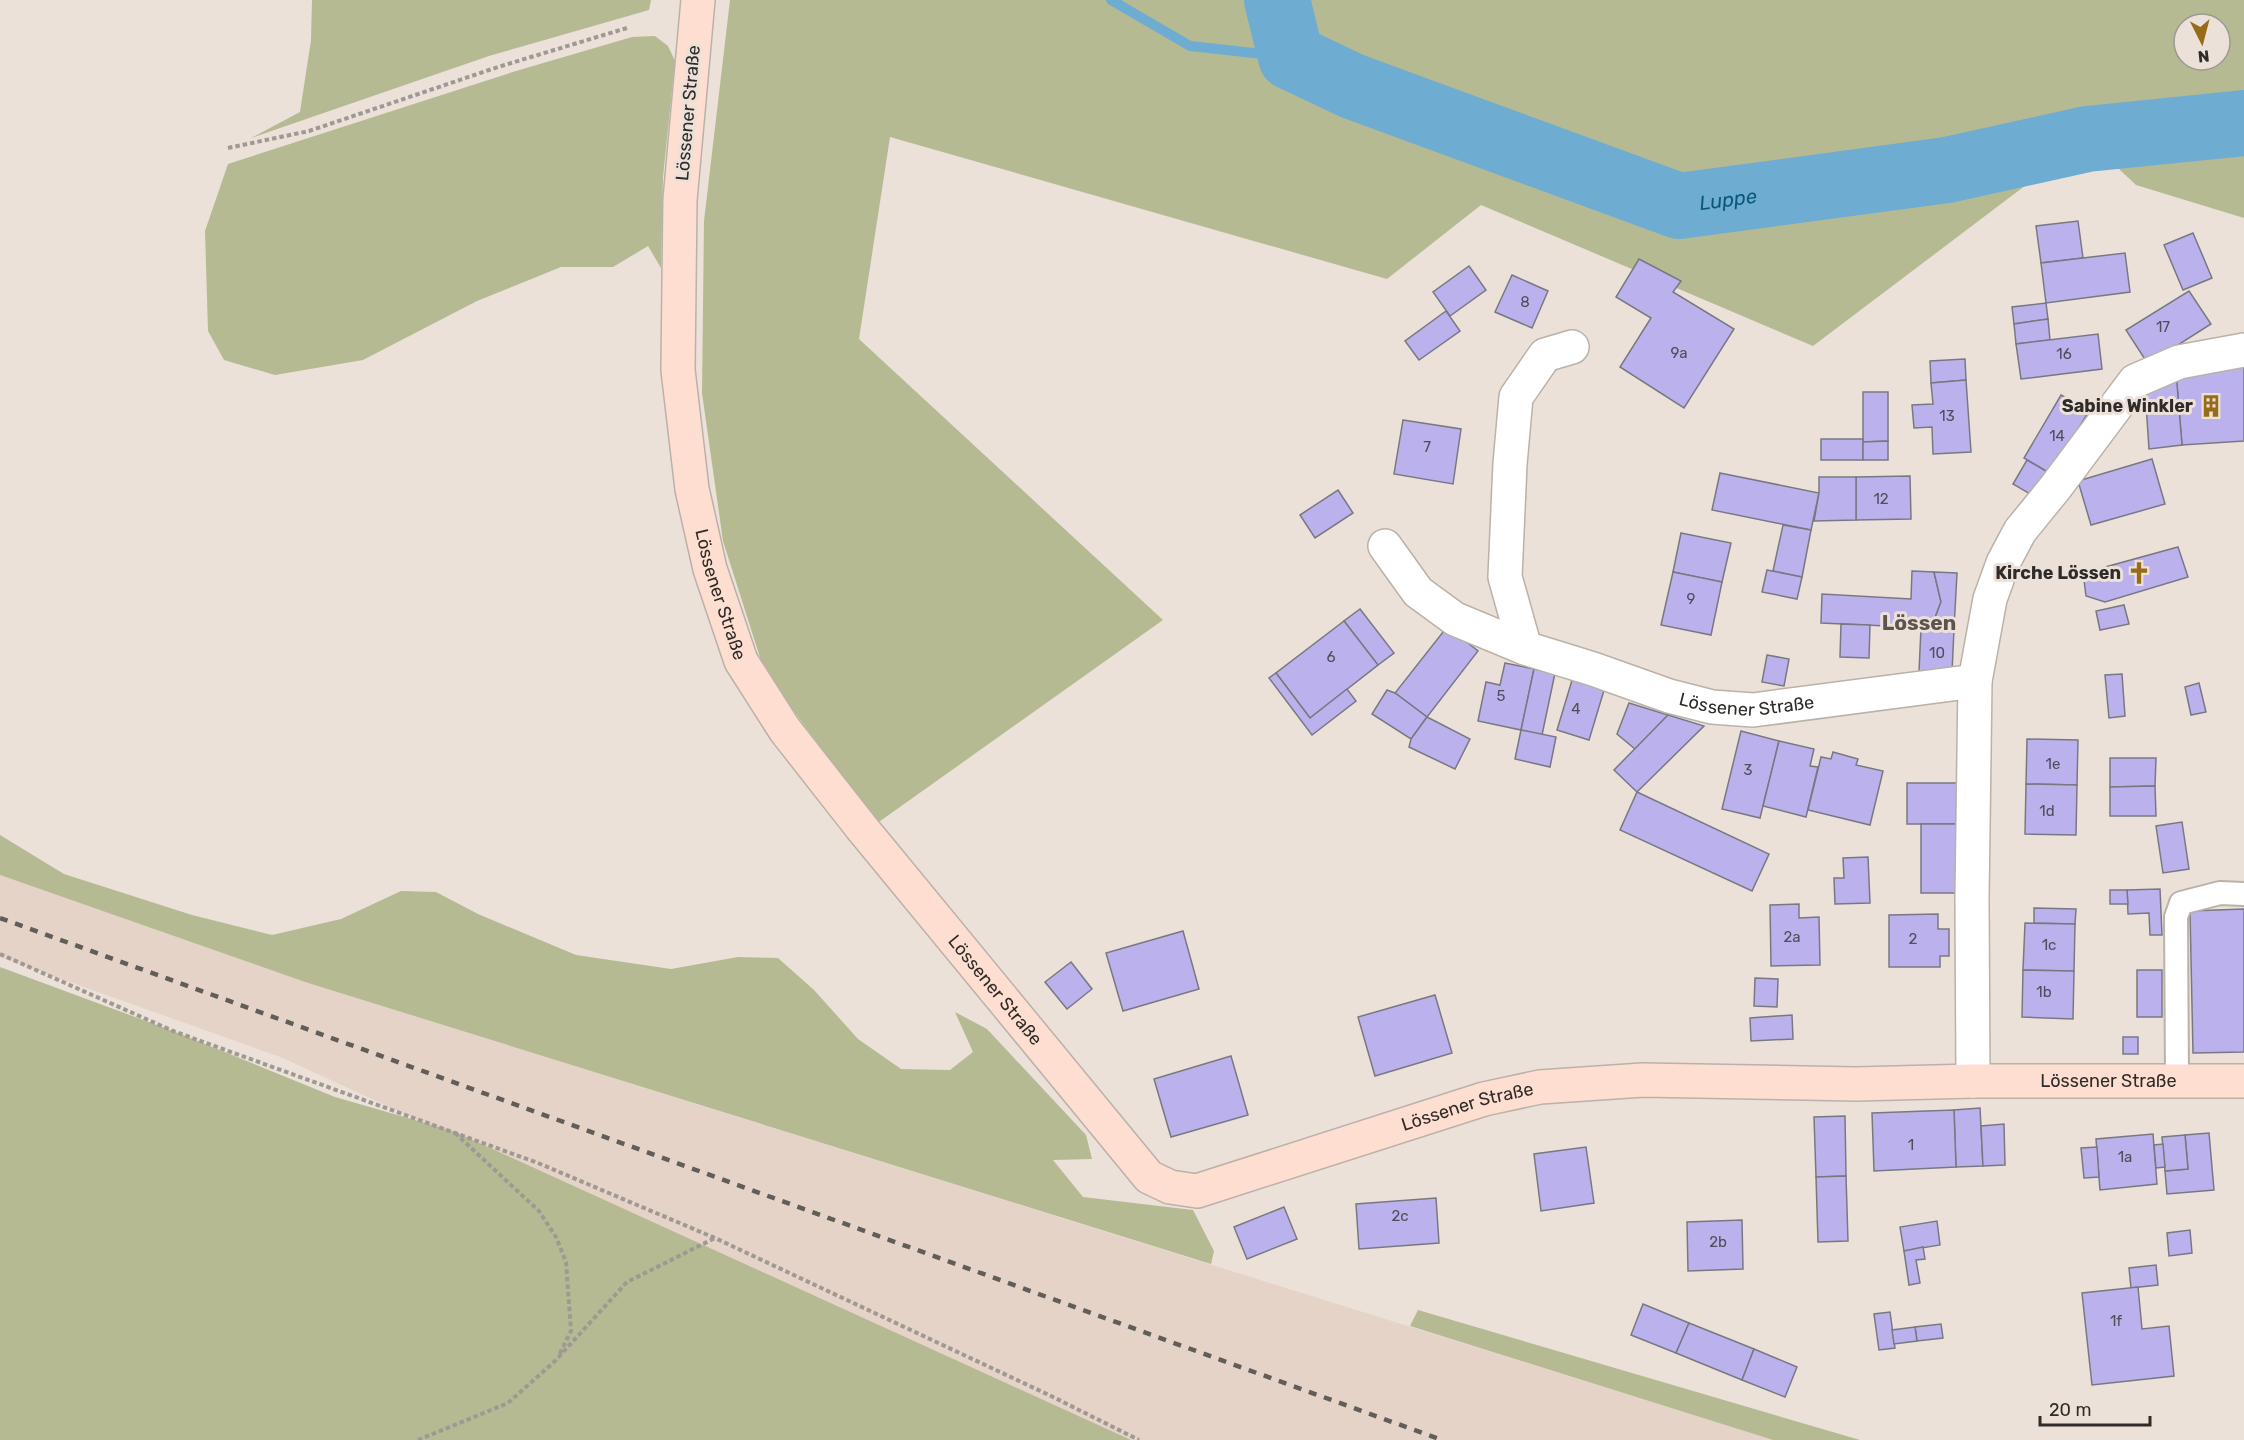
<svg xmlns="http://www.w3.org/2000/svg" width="2244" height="1440" viewBox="0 0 2244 1440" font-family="Rubik,sans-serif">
<rect width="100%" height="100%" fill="#ebe1d9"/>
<!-- built -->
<path fill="#e4d3c6" d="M0 875 305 982 1773 1440H1111L283 1058 0 957Z"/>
<!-- green -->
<g fill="#b5ba93" fill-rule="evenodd">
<path d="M312 0H651L649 10 489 56 251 138 300 112 311 40Z"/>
<path d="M730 0H2244V218L2136 185 2087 139 1813 346 1481 205 1387 279 890 137 859 339 1163 620 876 824 764 670 723 541 702 393 704 221ZM2184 24H2220V60H2184Z"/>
<path d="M655 36 668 46 675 61 663 177 661 268 648 246 613 267H561L477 301 363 360 275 375 224 360 208 331 205 231 228 164 516 71 632 37Z"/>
<path d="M0 835 64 874 192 915 272 935 341 919 401 891 436 892 478 914 576 955 671 969 738 957 778 958 814 990 858 1039 901 1069 950 1070 973 1052 955 1012 987 1029 1086 1135 1092 1159 1053 1160 1083 1197 1193 1210 1214 1251 1211 1264 305 982 0 875Z"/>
<path d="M0 967 173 1031 335 1097 453 1131 1131 1440H0Z"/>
<path d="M1418 1310 1860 1440H1773L1410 1326Z"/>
</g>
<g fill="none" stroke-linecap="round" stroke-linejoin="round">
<!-- stream -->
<path stroke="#6facd1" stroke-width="10" d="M1111 0 1190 46 1291 57"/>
<!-- river -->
<path stroke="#6facd1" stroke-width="66" id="s1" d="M1277 0 1291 57 1352 86 1679 206 1947 170 2087 139 2244 123"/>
</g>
<!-- building -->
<g fill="#bbb2ed" stroke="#797882" stroke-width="1.5">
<path d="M2078 221 2083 258 2041 263 2036 226Z"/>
<path d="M2193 233 2212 278 2183 290 2164 245Z"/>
<path d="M2125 253 2130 292 2046 303 2041 263Z"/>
<path d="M1639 259 1681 281 1673 292 1734 329 1684 408 1620 367 1651 318 1616 297Z"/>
<path d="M1469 266 1486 290 1450 316 1433 292Z"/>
<path d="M1512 275 1548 291 1532 328 1495 312Z"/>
<path d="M2189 291 2211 324 2148 364 2126 330Z"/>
<path d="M2046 303 2048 319 2014 324 2012 307Z"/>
<path d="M1446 311 1460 331 1419 360 1405 341Z"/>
<path d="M2048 319 2050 340 2016 344 2014 324Z"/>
<path d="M2098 334 2102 369 2021 379 2016 344Z"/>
<path d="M1965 359 1966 380 1931 383 1930 361Z"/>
<path d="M2244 367V441L2182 445 2176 372Z"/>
<path d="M2176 372 2182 445 2149 449 2145 389Z"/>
<path d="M1966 380 1971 452 1933 454 1932 427 1914 428 1912 405 1933 404 1931 383Z"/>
<path d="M1863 392H1888V441L1863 442Z"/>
<path d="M2061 395 2089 411 2051 474 2024 458Z"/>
<path d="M1403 420 1461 429 1453 484 1394 474Z"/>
<rect x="1821" y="439" width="42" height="21"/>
<path d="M1888 441V460H1863V442Z"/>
<path d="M2152 459 2165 504 2091 525 2078 481Z"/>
<path d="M2027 460 2051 474 2037 498 2013 484Z"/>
<path d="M1720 473 1819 493 1811 530 1712 510Z"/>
<path d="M1910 476 1911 519 1856 520V477Z"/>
<path d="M1819 477H1856V520L1814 521 1819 493Z"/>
<path d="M1338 490 1353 513 1315 538 1300 515Z"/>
<path d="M1783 525 1811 530 1802 577 1773 571Z"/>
<path d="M1681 533 1731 543 1722 582 1673 572Z"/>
<path d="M2178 547 2188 577 2105 602 2086 596 2084 580 2098 569Z"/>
<path d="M1767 570 1802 577 1797 599 1762 592Z"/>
<path d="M1912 571 1934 572 1941 602 1931 628 1821 623 1822 594 1911 599Z"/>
<path d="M1673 572 1722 582 1711 635 1661 625Z"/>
<path d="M1934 572 1957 573 1954 629 1931 628 1941 602Z"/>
<path d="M2124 605 2129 624 2100 630 2096 611Z"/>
<path d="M1360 609 1394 653 1378 665 1344 621Z"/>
<path d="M1344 621 1378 665 1310 718 1276 673Z"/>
<path d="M1841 624 1870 625 1869 658 1840 657Z"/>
<path d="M1447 627 1478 651 1427 717 1395 693Z"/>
<path d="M1921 628 1954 629 1952 673 1919 672Z"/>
<path d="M1767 655 1789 659 1784 686 1762 682Z"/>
<path d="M1505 663 1534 669 1521 730 1478 721 1486 682 1500 685Z"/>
<path d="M1534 669 1555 673 1542 735 1521 730Z"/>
<path d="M1276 673 1310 718 1347 689 1356 701 1312 735 1269 678Z"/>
<path d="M2122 674 2125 716 2109 718 2105 675Z"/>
<path d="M1573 677 1605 687 1589 740 1557 730Z"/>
<path d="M2199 683 2206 712 2191 715 2185 687Z"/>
<path d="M1387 690 1395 693 1427 717 1411 739 1372 714Z"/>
<path d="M1629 703 1668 715 1635 749 1617 734Z"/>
<path d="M1668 715 1704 726 1637 792 1614 770Z"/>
<path d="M1427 717 1470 739 1455 769 1409 747 1411 739Z"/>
<path d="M1521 730 1556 737 1550 767 1515 759Z"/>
<path d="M1741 731 1779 741 1760 818 1722 809Z"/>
<path d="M2027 739 2078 740 2077 785 2026 784Z"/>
<path d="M1779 741 1814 749 1810 766 1818 767 1806 817 1763 806Z"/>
<path d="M1833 752 1858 759 1856 765 1883 771 1870 825 1808 810 1821 757 1831 759Z"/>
<path d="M2110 758H2156L2155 786 2110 787Z"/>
<path d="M1907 783H1957L1956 824H1907Z"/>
<path d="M2026 784 2077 785 2076 835 2025 834Z"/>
<path d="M2155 786 2156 816H2110V787Z"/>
<path d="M1637 792 1769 854 1752 891 1620 830Z"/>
<path d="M2182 822 2189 869 2163 873 2156 826Z"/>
<rect x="1921" y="824" width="35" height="69"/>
<path d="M1868 857 1870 903 1835 904 1834 878H1844L1843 858Z"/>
<path d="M2160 889 2162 935H2150L2149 913 2128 914 2127 890Z"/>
<path d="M2110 890H2127L2128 904H2110Z"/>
<path d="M1799 904V918L1819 917 1820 965 1771 966 1770 905Z"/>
<path d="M2034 908 2076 909 2075 924 2034 923Z"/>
<path d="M2244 909V1052L2193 1053 2190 911Z"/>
<path d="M1938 914V929H1949V956H1940V967H1889V915Z"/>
<path d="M2025 923 2075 924 2074 971 2023 970Z"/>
<path d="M1183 931 1199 989 1123 1011 1106 953Z"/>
<path d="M1071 962 1092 989 1067 1009 1045 982Z"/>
<path d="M2023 970 2074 971 2073 1019 2022 1017Z"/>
<rect x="2137" y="970" width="25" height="47"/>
<path d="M1755 978 1778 979 1777 1007 1754 1006Z"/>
<path d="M1435 995 1452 1053 1375 1076 1358 1017Z"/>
<path d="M1792 1015 1793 1039 1751 1041 1750 1018Z"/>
<rect x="2123" y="1037" width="15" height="17"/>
<path d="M1231 1056 1248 1115 1171 1137 1154 1079Z"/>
<path d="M1980 1108 1983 1166 1956 1167 1954 1110Z"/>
<path d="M1954 1110 1956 1167 1874 1171 1872 1113Z"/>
<path d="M1845 1116 1846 1176 1816 1177 1814 1117Z"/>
<path d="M2004 1124 2005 1165 1983 1166 1981 1126Z"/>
<path d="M2209 1133 2214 1190 2167 1194 2165 1171 2188 1169 2185 1135Z"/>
<path d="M2153 1134 2157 1184 2100 1190 2096 1139Z"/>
<path d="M2185 1135 2188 1169 2165 1171 2162 1137Z"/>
<path d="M2163 1144 2165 1167 2156 1168 2154 1145Z"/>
<path d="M1586 1147 1594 1203 1541 1211 1534 1154Z"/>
<path d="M2097 1147 2099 1177 2084 1178 2081 1148Z"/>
<path d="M1846 1176 1848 1241 1818 1242 1816 1177Z"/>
<path d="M1436 1198 1439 1243 1359 1249 1356 1204Z"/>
<path d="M1284 1207 1297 1239 1247 1259 1234 1227Z"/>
<path d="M1742 1220 1743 1269 1688 1271 1687 1222Z"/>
<path d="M1937 1221 1940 1245 1904 1251 1900 1227Z"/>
<path d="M2190 1230 2192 1253 2169 1256 2167 1233Z"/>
<path d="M1923 1247 1925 1259 1916 1260 1920 1283 1909 1285 1904 1251Z"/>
<path d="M2156 1265 2158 1285 2131 1288 2129 1268Z"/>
<path d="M2138 1287 2142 1329 2169 1326 2174 1376 2092 1385 2082 1293Z"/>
<path d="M1643 1304 1689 1323 1676 1353 1631 1335Z"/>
<path d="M1890 1312 1895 1348 1879 1350 1874 1314Z"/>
<path d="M1689 1323 1754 1349 1742 1380 1676 1353Z"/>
<path d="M1941 1324 1943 1338 1917 1341 1915 1327Z"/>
<path d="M1915 1327 1917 1341 1894 1344 1892 1330Z"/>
<path d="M1754 1349 1797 1367 1785 1397 1742 1380Z"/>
</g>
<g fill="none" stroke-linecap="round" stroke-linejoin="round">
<!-- lane casing -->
<g stroke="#bab1a9" stroke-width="26">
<path id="lane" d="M2177 1081 2176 917 2181 903 2220 893 2244 894"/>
</g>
<!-- street casing -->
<g stroke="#bab1a9" stroke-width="36">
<g id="street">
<path id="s2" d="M1572 347 1545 355 1516 397 1510 464 1505 577 1525 648 1593 669 1669 696 1712 707 1753 710 1975 681"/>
<path d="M1385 546 1418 592 1455 619 1525 648"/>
<path d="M1973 1081 1972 899 1975 681 1990 599 2003 563 2020 531 2055 488 2135 381 2179 362 2244 350"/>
</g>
</g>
<!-- secondary casing -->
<g stroke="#bab1a9" stroke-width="36">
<g id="secondary">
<path id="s3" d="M698 0 680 200 678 370 692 489 710 569 741 661 785 730 861 827 1149 1177 1170 1187 1197 1191 1484 1099 1540 1087 1643 1080 1856 1084 1973 1081H2244"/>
</g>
</g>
<!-- path -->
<g stroke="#a09892" stroke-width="4" stroke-dasharray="4.5 3" stroke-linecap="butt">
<path d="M228 148 309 131 498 67 627 28"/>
<path d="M0 954 173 1031 538 1163 715 1238 1049 1395 1139 1440"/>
<path d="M455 1133 539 1211 556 1237 566 1262 571 1331 559 1355"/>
<path d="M418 1440 508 1403 555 1361 627 1282 715 1238"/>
</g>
<!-- lane -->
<use href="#lane" stroke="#fff" stroke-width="22"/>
<!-- street -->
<use href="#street" stroke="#fff" stroke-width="33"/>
<!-- secondary -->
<use href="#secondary" stroke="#feded0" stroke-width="33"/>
<!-- rail -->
<path stroke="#625d59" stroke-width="4.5" stroke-dasharray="8 8" stroke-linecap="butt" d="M0 918 1442 1440"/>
</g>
<!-- icons -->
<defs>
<g id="building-bare" transform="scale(1.8)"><path d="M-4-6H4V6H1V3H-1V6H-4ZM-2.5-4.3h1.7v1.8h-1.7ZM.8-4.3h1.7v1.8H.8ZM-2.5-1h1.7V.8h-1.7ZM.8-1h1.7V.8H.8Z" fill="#976c19" stroke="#ebe1d9" stroke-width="2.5" paint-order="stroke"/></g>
<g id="church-bare" transform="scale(1.8)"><path d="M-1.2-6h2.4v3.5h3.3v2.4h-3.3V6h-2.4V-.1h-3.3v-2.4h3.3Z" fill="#976c19" stroke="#ebe1d9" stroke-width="2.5" paint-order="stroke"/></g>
</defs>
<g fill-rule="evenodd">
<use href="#building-bare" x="2211" y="406"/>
<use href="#church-bare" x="2139" y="573"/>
</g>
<g text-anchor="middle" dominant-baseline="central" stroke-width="6" stroke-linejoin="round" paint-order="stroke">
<!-- number labels -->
<g font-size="15" fill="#514d59">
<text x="1525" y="302">8</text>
<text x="2163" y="327">17</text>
<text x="1679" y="353">9a</text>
<text x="2064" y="354">16</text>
<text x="1947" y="416">13</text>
<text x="2057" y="436">14</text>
<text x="1427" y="447">7</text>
<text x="1881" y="499">12</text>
<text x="1691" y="599">9</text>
<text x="1937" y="653">10</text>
<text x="1331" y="657">6</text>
<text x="1501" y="696">5</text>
<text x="1576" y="709">4</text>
<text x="2053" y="764">1e</text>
<text x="1748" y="770">3</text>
<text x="2047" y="811">1d</text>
<text x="1792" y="937">2a</text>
<text x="1913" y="939">2</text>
<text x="2049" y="945">1c</text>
<text x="2044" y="992">1b</text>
<text x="1911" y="1145">1</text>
<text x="2125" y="1157">1a</text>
<text x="1400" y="1216">2c</text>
<text x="1718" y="1242">2b</text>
<text x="2116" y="1321">1f</text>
</g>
<!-- street labels -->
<g font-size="18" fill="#2e2b28" stroke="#ebe1d9">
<text transform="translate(688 113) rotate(-85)">Lössener Straße</text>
<text stroke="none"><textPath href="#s3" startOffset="600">Lössener Straße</textPath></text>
<text stroke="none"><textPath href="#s2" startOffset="564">Lössener Straße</textPath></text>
<text stroke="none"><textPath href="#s3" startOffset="1086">Lössener Straße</textPath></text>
<text stroke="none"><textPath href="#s3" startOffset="2306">Lössener Straße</textPath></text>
<text stroke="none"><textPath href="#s3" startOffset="1662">Lössener Straße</textPath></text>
</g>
<!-- poi labels -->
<g font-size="18" font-weight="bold" fill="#2e2b28" stroke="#ebe1d9" text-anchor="end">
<text x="2193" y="406">Sabine Winkler</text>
<text x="2121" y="573">Kirche Lössen</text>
</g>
<!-- water labels -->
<g font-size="20" font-style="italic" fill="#08577c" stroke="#ebe1d9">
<text stroke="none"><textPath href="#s1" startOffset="524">Luppe</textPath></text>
</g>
<!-- quarter labels -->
<g font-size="21" font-weight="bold" fill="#5d544d" stroke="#ebe1d9">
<text x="1919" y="622">Lössen</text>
</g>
</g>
<!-- north arrow -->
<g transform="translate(2202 42) rotate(174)"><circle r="28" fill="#ebe1d9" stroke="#9f9892" stroke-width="1.5"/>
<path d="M0-4.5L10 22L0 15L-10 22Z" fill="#976c19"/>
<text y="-9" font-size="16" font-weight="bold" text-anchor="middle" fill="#2e2b28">N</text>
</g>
<!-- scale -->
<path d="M2040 1416v9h110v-9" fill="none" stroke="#2e2b28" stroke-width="3"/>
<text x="2049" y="1416" font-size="18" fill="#2e2b28" stroke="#ebe1d9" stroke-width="4.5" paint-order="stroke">20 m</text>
</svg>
